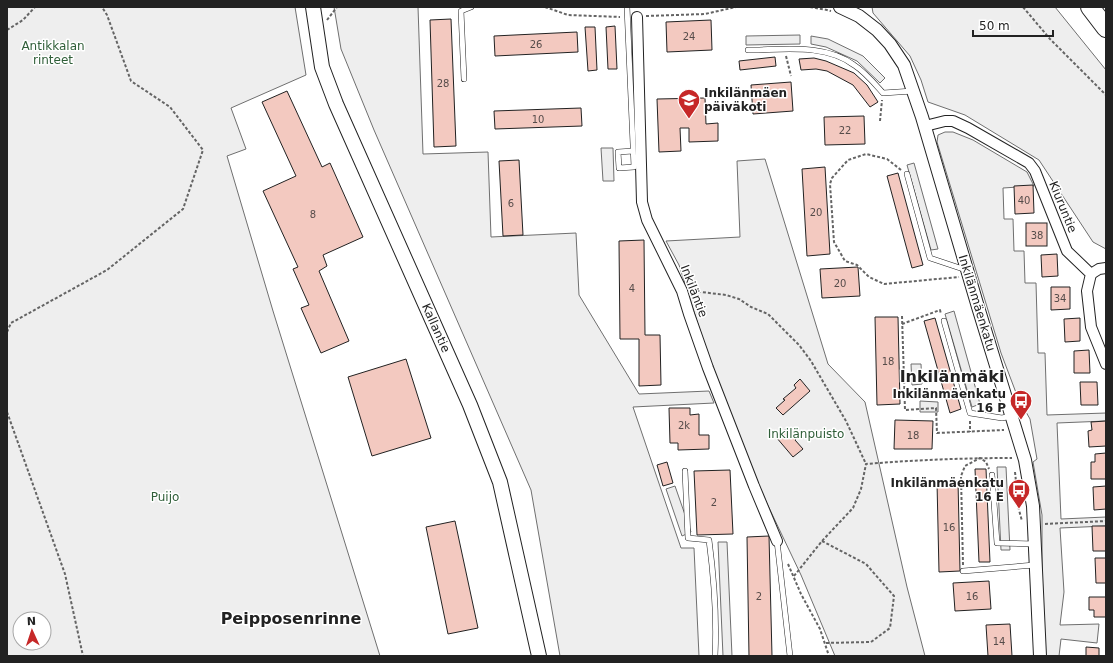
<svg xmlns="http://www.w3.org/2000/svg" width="1113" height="663" viewBox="0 0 1113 663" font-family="'DejaVu Sans',sans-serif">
<rect width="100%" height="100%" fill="#fff"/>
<!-- green -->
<g fill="#eee" stroke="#6f6f6f" fill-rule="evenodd">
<path d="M7 7H295L306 75 231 108 246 149 227 156 273 311 380 656H7ZM20 619H44V643H20Z"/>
<path d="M334 7H418L423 154 488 152 491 237 576 233 579 295 639 394 709 391 714 403 633 407 681 548H694L699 656H560L531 490 374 130 341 49Z"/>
<path d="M872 7H1055L1106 70V249L1093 242 1039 160 965 115 928 102 921 80 910 56 873 13Z"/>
<path d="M945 132H953L973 140 1027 172 1034 186 1003 188 1004 219H1013L1014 251H1024L1025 283H1036L1038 353H1045L1047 415 1106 413V421L1057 423 1061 519 1106 517V526L1060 528 1064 592 1060 625 1099 624 1097 643 1061 639 1059 656H1045L1042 591V515L1033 462 1037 459 1030 419 1018 398 1001 353 937 142 938 135Z"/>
<path d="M765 159 828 364 865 402 907 587 925 656H835L801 575 742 451 705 346 679 265 666 241 740 237 737 161Z"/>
<path d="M911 364H921L922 384 912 385Z"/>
</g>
<!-- parking -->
<g fill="#ededed" stroke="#6f6f6f">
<path d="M800 35V44L746 45V36Z"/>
<path d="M811 36 828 39 863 56 885 78 880 83 857 61 826 47 811 44Z"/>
<path d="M601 148H613L614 181H603Z"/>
<path d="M914 163 938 249 931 250 907 165Z"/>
<path d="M954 311 980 404 972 407 945 314Z"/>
<path d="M920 401 938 402V412H920Z"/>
<path d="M997 467H1006L1010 550H1001Z"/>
<path d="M675 486 691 532 682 536 666 489Z"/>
<path d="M718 542H727L732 656H723Z"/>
</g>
<!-- building -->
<g fill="#f3c9c0" stroke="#222">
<path d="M451 19 456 146 434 147 430 20Z"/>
<path d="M711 20 712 50 667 52 666 22Z"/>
<path d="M615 26 617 69H608L606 27Z"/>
<path d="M585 27H595L597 70 588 71Z"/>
<path d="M577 32 578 52 495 56 494 36Z"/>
<path d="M775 57 776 66 740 70 739 61Z"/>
<path d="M814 58 826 61 854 73 867 85 878 102 870 107 853 85 827 71 816 69 801 70 799 59Z"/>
<path d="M791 82 793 111 753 114 751 85Z"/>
<path d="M287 91 322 167 330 163 363 237 323 255 327 266 319 271 349 341 321 353 301 308 309 305 293 269 298 267 263 191 296 176 262 102Z"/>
<path d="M705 98 706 124 718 123V141L689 142V128H680L681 151 659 152 657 99Z"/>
<path d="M581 108 582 126 495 129 494 111Z"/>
<path d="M864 116 865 144 825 145 824 117Z"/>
<path d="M519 160 523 235 503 236 499 161Z"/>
<path d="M825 167 830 254 807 256 802 169Z"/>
<path d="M898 173 923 265 912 268 887 176Z"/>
<path d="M1033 185 1034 213 1015 214 1014 186Z"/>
<rect x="1026" y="223" width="21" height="23"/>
<path d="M644 240 645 335H660L661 385 639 386V339H620L619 241Z"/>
<path d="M1057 254 1058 276 1042 277 1041 255Z"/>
<path d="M858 267 860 296 822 298 820 269Z"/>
<path d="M1051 287H1070V309L1051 310Z"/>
<path d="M875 317H898L900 404 877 405Z"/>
<path d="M935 318 961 409 950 413 924 321Z"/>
<path d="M1080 318V341L1065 342 1064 319Z"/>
<path d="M1089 350 1090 373H1074V351Z"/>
<path d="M406 359 431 438 372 456 348 377Z"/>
<path d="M800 379 810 391 783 415 776 408 785 400 783 399 796 388 794 385Z"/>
<path d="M1080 382H1097L1098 405H1081Z"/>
<path d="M669 408H690V415L699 414V435H709V449L678 450V443H670Z"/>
<path d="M895 420 933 421 932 449H894Z"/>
<path d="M1106 421V446L1089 447 1088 431 1092 430 1091 422Z"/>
<path d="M786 429 789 432 793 429 799 436 795 440 803 449 793 457 776 437Z"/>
<path d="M1106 453V479H1091V462H1095V454Z"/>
<path d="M667 462 673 483 663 486 657 465Z"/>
<path d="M975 469H986L990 562H979Z"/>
<path d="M730 470 733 534 697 535 694 471Z"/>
<path d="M958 481 960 571 939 572 937 482Z"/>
<path d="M1106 486V509L1094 510 1093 487Z"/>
<path d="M455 521 478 628 448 634 426 527Z"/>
<path d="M1092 526H1106V551H1093Z"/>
<path d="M769 536 772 656H749L747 537Z"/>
<path d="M1095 558H1106V583H1096Z"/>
<path d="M989 581 991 609 955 611 953 583Z"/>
<path d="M1089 597H1106V617H1094V610H1089Z"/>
<path d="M1010 624 1012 656H988L986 625Z"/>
<path d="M1086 647 1099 648V656H1086Z"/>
</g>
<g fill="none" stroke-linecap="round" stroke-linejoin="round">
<!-- service casing -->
<g stroke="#222" stroke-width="6">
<g id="service">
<path d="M627 7 634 167 619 168 618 152 633 151"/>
<path d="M748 50C782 50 825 43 854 65 865 72 874 83 883 93L913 91"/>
<path d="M464 79 461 11 471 7"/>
<path d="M907 174 930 258 966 270"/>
<path d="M944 321 970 413 1002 418 1011 416"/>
<path d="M685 471 688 538 709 540C714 578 717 617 715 656"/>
<path d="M992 475 997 543 1034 544"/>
<path d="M777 541 790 656"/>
<path d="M963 571 1035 565"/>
</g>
</g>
<!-- minor casing -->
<g stroke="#222" stroke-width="12">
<g id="minor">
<path d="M637 17 642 202 647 220 682 291 689 314 708 368 754 486 777 541"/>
<path d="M925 126 945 121H953L968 128 1029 163 1035 171 1067 251 1091 274 1087 291 1091 327 1106 364"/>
<path d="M1091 274 1099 269 1106 268"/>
</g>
</g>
<!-- tertiary casing -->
<g stroke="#222" stroke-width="14">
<path id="tertiary" d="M840 7 859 16 877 30 890 44 904 65 922 117 978 307 1025 460 1033 506 1040 656"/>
</g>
<!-- secondary casing -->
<g stroke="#222" stroke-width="16">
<path id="secondary" d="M313 7 322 67 336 104 470 405 500 482 539 656"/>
</g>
<!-- motorway casing -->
<g stroke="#222" stroke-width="20">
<path id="motorway" d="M1090 7 1106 28"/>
</g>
<!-- path -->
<g stroke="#646464" stroke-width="2" stroke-dasharray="3 2" stroke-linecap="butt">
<path d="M545 7 568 15 620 17"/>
<path d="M810 7 827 10 831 11"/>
<path d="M1023 7 1050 39 1106 95"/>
<path d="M646 16 705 14 736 7"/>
<path d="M327 20 337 7"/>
<path d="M7 30 23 20 35 7"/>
<path d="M786 56 791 76"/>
<path d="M880 121 882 100"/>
<path d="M901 170 887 159 866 154 848 160 832 178 830 184 834 242 845 261 857 265 869 277 884 284 959 277"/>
<path d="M693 291 726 295 739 299 751 307 768 314 799 345 811 361 846 421 866 464"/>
<path d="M902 316 905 410 936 408 937 433 1004 430"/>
<path d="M902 324 940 310 941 314"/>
<path d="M7 332 11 323 107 270 183 209 203 150 170 107 131 81 107 15 102 7"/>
<path d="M7 412 65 574 83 656"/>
<path d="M970 421V432"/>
<path d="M1015 472 1019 510 1022 521"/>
<path d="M1045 524 1106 521"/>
<path d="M822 541 866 564 894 596 890 628 871 642 825 643"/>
<path d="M788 564 801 594 820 629 829 656"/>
<path d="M963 565 961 476 965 466 980 458 986 462 989 469"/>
<path d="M794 576 822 541 853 508 861 489 866 464C915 460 963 458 1012 458"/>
</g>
<!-- service -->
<use href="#service" stroke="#fff" stroke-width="5"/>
<!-- minor -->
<use href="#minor" stroke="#fff" stroke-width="10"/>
<!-- tertiary -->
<use href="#tertiary" stroke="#fff" stroke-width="12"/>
<!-- secondary -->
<use href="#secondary" stroke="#fff" stroke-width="14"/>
<!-- motorway -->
<use href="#motorway" stroke="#fff" stroke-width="18"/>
</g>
<!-- icons -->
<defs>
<g id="school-pin" transform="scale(1.15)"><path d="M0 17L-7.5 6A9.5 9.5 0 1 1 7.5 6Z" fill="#c62828" stroke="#fff"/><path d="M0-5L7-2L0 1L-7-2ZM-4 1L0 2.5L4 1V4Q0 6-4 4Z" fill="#fff"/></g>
<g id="bus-pin" transform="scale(1.15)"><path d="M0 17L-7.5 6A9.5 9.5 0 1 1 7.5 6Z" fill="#c62828" stroke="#fff"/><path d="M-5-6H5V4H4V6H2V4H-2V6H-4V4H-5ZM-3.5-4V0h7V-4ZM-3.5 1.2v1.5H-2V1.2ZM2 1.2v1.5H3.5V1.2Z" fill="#fff"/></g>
</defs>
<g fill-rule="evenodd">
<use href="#school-pin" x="689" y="100"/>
<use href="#bus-pin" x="1021" y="401"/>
<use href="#bus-pin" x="1019" y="490"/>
</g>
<g text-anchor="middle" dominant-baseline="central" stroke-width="3" stroke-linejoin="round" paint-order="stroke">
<!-- number labels -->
<g font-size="10" fill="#564c4a">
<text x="689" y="36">24</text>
<text x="536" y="44">26</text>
<text x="443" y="83">28</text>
<text x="538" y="119">10</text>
<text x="845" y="130">22</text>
<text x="1024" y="200">40</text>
<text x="511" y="203">6</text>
<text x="816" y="212">20</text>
<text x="313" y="214">8</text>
<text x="1037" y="235">38</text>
<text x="840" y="283">20</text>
<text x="632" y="288">4</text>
<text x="1060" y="298">34</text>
<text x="888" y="361">18</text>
<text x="684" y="425">2k</text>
<text x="913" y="435">18</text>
<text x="714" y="502">2</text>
<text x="949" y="527">16</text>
<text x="759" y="596">2</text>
<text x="972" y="596">16</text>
<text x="999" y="641">14</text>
</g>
<!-- park labels -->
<g font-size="12" fill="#2f5e38" stroke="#fff">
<text x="53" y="46">Antikkalan<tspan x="53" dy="14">rinteet</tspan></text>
<text x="806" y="434">Inkilänpuisto</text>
<text x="165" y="497">Puijo</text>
</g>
<!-- poi labels -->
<g font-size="12" font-weight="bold" fill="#222" stroke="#fff" text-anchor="end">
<text x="704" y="93" text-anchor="start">Inkilänmäen<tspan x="704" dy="14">päiväkoti</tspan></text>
<text x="1006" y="394">Inkilänmäenkatu<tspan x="1006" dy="14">16 P</tspan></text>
<text x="1004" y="483">Inkilänmäenkatu<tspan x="1004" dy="14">16 E</tspan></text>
</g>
<!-- street labels -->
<g font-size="12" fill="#222" stroke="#fff">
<text transform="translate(1063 207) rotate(68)">Kiuruntie</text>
<text transform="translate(694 291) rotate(69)">Inkiläntie</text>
<text transform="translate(977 303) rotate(73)">Inkilänmäenkatu</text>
<text transform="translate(436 328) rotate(66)">Kallantie</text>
</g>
<!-- district labels -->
<g font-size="16" font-weight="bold" fill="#222" stroke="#fff">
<text x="952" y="376">Inkilänmäki</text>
<text x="291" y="618">Peipposenrinne</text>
</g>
</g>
<!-- border -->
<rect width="1113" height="663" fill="none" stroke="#222222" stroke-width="16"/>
<!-- north arrow -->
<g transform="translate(32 631) rotate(357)"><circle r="19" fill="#ffffff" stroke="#a7a7a7"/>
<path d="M0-3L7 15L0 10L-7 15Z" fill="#c62828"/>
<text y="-6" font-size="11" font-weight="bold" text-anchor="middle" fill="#222222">N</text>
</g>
<!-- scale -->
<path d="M973 30v6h80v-6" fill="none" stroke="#222222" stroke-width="2"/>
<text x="979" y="30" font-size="12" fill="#222222" stroke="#ffffff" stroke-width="3" paint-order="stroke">50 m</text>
</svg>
